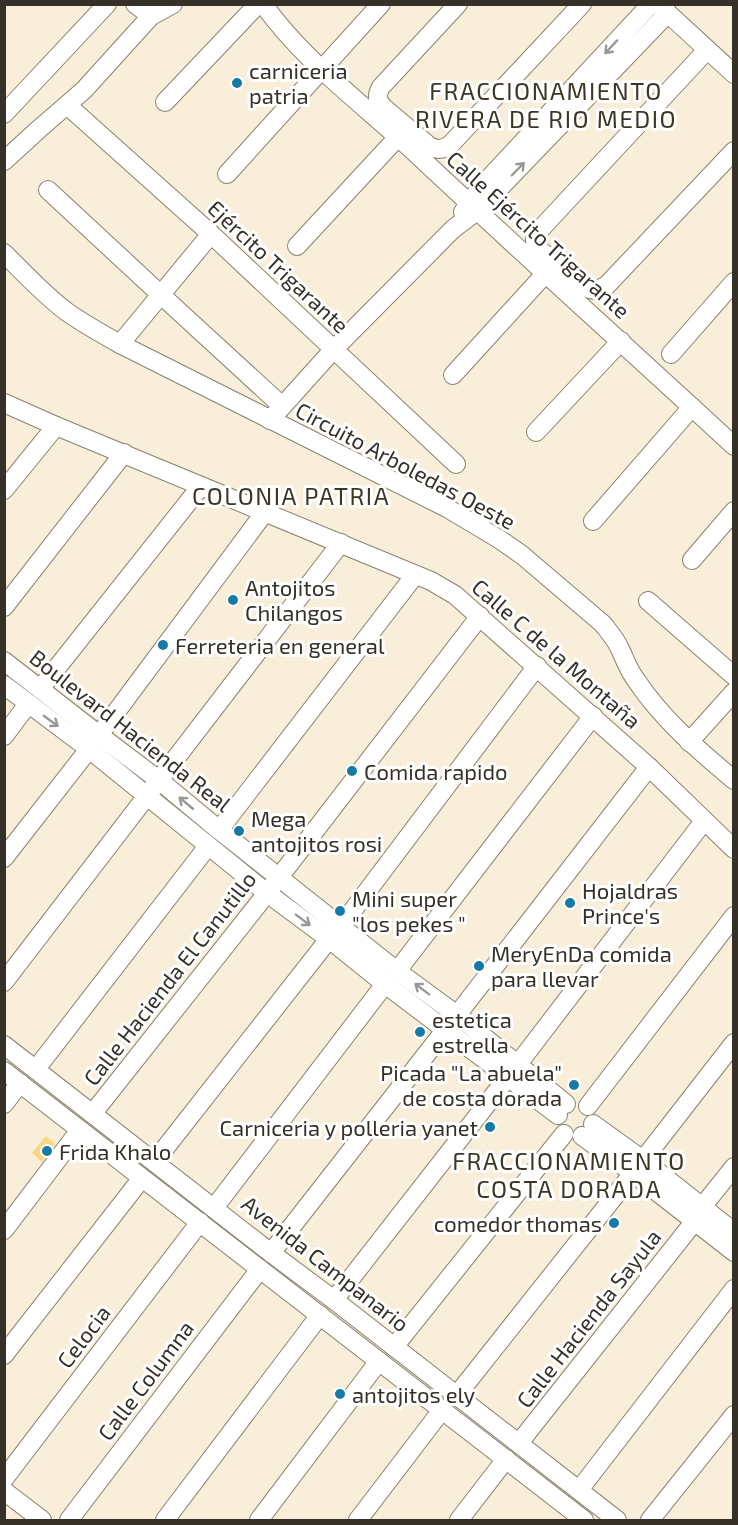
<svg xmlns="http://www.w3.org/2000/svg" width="738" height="1525" viewBox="0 0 738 1525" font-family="'Exo 2',sans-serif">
<rect width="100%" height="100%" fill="#f8eed9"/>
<!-- building -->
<path fill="#fcd583" d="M46 1136 55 1144 42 1162 32 1153Z"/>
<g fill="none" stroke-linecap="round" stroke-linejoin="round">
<!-- minor casing -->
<g stroke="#8a816e" stroke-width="20">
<g id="minor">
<path d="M135 4 151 16"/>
<path d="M263 4C303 60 359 101 409 147 516 248 626 346 734 446"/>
<path d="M458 4 381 87C376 96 377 100 384 108L429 146C437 150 442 150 450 145L582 4"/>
<path d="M660 6 734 74"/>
<path d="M707 50 536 234C534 241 535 243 539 249L582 286C592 291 598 291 607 285L734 151"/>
<path d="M165 102 258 4"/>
<path d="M67 105 211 234 456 464"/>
<path d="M4 114 107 4"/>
<path d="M4 161 39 129 84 90 151 16 173 4"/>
<path d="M227 174 381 4"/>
<path d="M48 190 160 294 282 406"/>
<path d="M463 212 480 188 651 4"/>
<path d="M297 246 398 137"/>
<path d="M4 253C24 273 44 295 67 312 84 324 102 334 120 344L447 508 499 539 522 555 603 624C610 633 617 641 621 651 626 662 629 671 636 680 662 719 698 750 734 780"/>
<path d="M120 344 211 234"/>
<path d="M671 354 734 282"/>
<path d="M453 375 545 274"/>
<path d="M4 403 56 426 431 581 455 595 649 767 734 849"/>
<path d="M270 420 333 350 453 229 477 211 491 197 668 13"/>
<path d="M536 432 621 341"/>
<path d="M4 490 56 426"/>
<path d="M593 521 692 407"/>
<path d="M692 560 734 511"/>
<path d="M648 601 734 676"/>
<path d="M4 607 124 453"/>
<path d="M4 661 99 735 160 781 219 830 397 971 457 1015 566 1104"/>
<path d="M4 685 89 749 267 893 329 939 385 984 558 1115"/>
<path d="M40 689 201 486"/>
<path d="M99 735 265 512"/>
<path d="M4 736 28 704"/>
<path d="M689 742 734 692"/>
<path d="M219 830 415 575"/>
<path d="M4 858 89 749"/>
<path d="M341 926 537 666"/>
<path d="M397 971 593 716"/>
<path d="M4 982 341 543"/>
<path d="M457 1015 649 767"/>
<path d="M4 1045 271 1253 334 1300 617 1520"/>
<path d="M518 1064 704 821"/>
<path d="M36 1069 208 846"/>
<path d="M4 1071 584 1520"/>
<path d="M4 1104 20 1083"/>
<path d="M588 1106 734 916"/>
<path d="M93 1113 267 893 480 616"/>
<path d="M593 1124 643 1160 734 1232"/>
<path d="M582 1136 633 1173 734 1252"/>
<path d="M643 1160 734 1043"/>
<path d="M155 1161 329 939"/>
<path d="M702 1207 734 1167"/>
<path d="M214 1208 385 984"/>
<path d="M4 1230 80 1130"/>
<path d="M271 1253 446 1029"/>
<path d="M334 1300 508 1077"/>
<path d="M394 1347 564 1134"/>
<path d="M4 1355 142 1178"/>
<path d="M457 1395 633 1173"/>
<path d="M519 1443 694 1222"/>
<path d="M4 1479 200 1222"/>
<path d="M579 1490 734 1289"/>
<path d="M4 1491 42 1520"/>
<path d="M69 1520 260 1269"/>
<path d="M165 1520 320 1315"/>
<path d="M259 1520 379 1361"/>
<path d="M358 1520 442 1410"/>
<path d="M459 1520 506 1459"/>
<path d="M650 1520 734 1415"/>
</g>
</g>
<!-- minor -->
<use href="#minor" stroke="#fff" stroke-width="18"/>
</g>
<!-- one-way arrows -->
<defs><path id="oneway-shaft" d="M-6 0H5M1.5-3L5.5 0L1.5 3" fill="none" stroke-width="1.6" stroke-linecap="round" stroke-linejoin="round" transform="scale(1.5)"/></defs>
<g stroke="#9a9894">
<use href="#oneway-shaft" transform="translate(611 47) rotate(133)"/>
<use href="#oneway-shaft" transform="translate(518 169) rotate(-46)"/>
<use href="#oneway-shaft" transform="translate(51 721) rotate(36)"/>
<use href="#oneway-shaft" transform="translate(186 803) rotate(-140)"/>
<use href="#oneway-shaft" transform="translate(303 920) rotate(37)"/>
<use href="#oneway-shaft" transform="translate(422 989) rotate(-143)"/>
</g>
<!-- markers -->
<g fill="#177aa5" stroke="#fff" stroke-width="2">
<circle cx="237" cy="83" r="6"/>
<circle cx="233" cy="600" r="6"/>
<circle cx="163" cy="645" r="6"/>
<circle cx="352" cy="771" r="6"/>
<circle cx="239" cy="831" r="6"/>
<circle cx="570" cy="903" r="6"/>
<circle cx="340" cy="911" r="6"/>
<circle cx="479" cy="966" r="6"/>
<circle cx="420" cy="1032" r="6"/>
<circle cx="574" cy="1085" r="6"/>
<circle cx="490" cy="1127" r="6"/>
<circle cx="47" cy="1151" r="6"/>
<circle cx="614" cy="1223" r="6"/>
<circle cx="340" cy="1394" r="6"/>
</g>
<g text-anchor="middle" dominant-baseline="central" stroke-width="6" stroke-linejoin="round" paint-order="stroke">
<!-- poi labels -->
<g font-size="22" fill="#353129" stroke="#fff" text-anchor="start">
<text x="249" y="70">carniceria<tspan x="249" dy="25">patria</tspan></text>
<text x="245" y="587">Antojitos<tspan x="245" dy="25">Chilangos</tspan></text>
<text x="175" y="645">Ferreteria en general</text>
<text x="364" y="771">Comida rapido</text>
<text x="251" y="818">Mega<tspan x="251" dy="25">antojitos rosi</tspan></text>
<text x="582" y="890">Hojaldras<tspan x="582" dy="25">Prince's</tspan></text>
<text x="352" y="898">Mini super<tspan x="352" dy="25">"los pekes "</tspan></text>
<text x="491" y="953">MeryEnDa comida<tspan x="491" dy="25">para llevar</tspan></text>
<text x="432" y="1019">estetica<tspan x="432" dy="25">estrella</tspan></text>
<text x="562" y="1072" text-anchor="end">Picada "La abuela"<tspan x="562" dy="25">de costa dorada</tspan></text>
<text x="478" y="1127" text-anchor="end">Carniceria y polleria yanet</text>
<text x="59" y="1151">Frida Khalo</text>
<text x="602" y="1223" text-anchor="end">comedor thomas</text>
<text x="352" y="1394">antojitos ely</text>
</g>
<!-- street labels -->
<g font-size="22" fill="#353129" stroke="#fff">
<text transform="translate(539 234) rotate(42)">Calle Ejército Trigarante</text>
<text transform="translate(279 266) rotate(43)">Ejército Trigarante</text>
<text transform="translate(406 465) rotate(28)">Circuito Arboledas Oeste</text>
<text transform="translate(557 653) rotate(41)">Calle C de la Montaña</text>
<text transform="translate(131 730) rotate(38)">Boulevard Hacienda Real</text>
<text transform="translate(169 978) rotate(-52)">Calle Hacienda El Canutillo</text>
<text transform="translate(326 1263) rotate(38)">Avenida Campanario</text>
<text transform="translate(588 1318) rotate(-52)">Calle Hacienda Sayula</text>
<text transform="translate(83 1336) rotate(-53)">Celocia</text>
<text transform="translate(145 1380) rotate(-53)">Calle Columna</text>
</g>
<!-- neighbourhood labels -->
<g font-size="24" letter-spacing="1.5" fill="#3e3625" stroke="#fff">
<text x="546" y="90">FRACCIONAMIENTO<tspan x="546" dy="28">RIVERA DE RIO MEDIO</tspan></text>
<text x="291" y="495">COLONIA PATRIA</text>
<text x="569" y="1160">FRACCIONAMIENTO<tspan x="569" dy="28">COSTA DORADA</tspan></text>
</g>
</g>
<!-- border -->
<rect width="738" height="1525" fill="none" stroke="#353129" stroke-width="12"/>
</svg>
